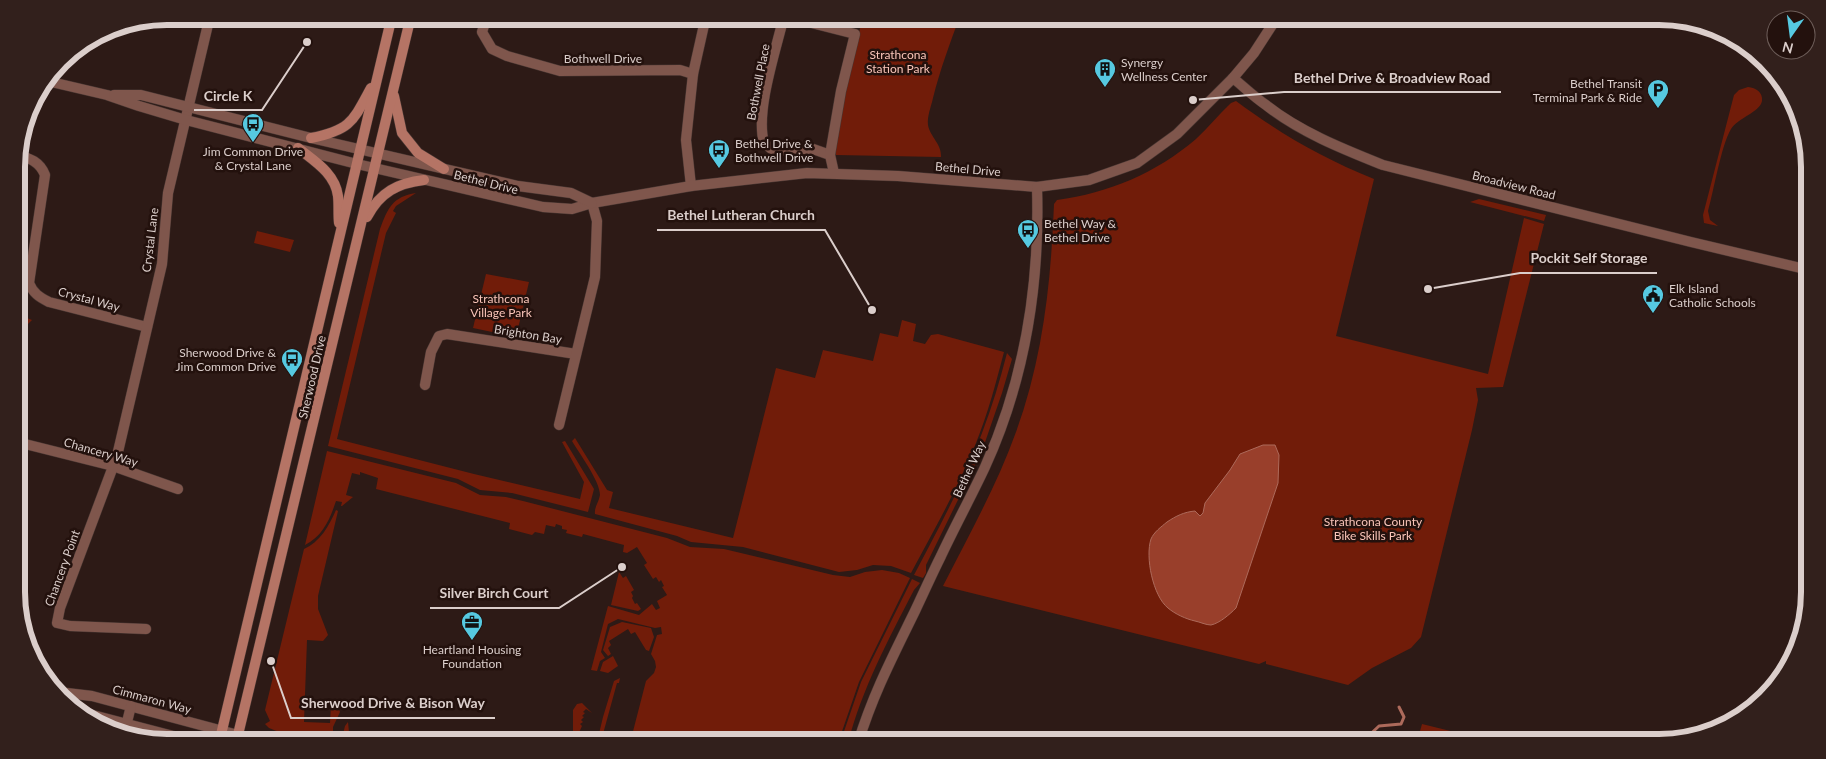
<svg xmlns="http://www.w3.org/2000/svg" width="1826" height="759" viewBox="0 0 1826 759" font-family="Lato,sans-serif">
<rect width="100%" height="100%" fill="#2d1a16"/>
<!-- green -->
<g fill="#711c09">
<path d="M863 16H960C950 43 940 70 933 98 931 107 927 116 928 125 930 137 942 144 941 157L836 155 833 151V142Z"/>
<path d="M1748 87C1756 88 1763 92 1762 101 1760 112 1738 118 1731 129 1721 146 1714 190 1708 211L1710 220 1718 226 1704 223 1703 215 1734 95 1739 90Z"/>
<path d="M1236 101C1282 135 1322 158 1374 179L1336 336 1488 374 1524 218 1544 224 1503 387 1476 388 1478 400 1472 430 1421 637 1411 648 1372 668 1348 685 1266 664V661L1259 664 943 586C969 535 997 485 1016 432 1043 358 1051 282 1054 204L1057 200C1109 193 1156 173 1196 139 1208 128 1219 114 1231 103Z"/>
<path d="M416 193 396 206 393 211 396 213 386 233 337 439 474 474 580 499 584 482 562 442 565 441 594 489 588 512 512 493 480 490 458 479 328 446 380 229C388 208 392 197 416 193Z"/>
<path d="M1479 199 1546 215 1544 221 1470 202Z"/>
<path d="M257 231 294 240 290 252 254 243Z"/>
<path d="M486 274 529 282 516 337 473 328Z"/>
<path d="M17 314 32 320 17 335Z"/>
<path d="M902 320 916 324 913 341 925 344 931 335 938 334 1004 352C996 383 988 413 976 443 958 488 934 530 911 573L891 566 873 565 857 570 839 572 743 547 691 542 677 536 595 514C594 507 599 502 600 495 600 481 579 453 572 441L575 438 607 490 613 492 609 508 733 538 776 368 815 378 823 350 873 361 880 333 898 337Z"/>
<path d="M1007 353 1012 359 1002 393 982 451 926 565V573L923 578 914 575C938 529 964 482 982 433 992 407 1000 380 1007 353Z"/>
<path d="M327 451 456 483 480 495 506 497 523 501 667 538 690 547 724 549 833 575 850 577 865 572 882 570 899 573 910 578 859 682 838 743H630L646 681 654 673 656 667 655 661 651 654 657 635 662 634 661 627 655 628 618 619 608 624 601 652 605 658 600 661 597 671 591 670 608 606 639 615 652 604 656 610 660 608 657 601 667 595 662 587 664 586 661 580 659 582 656 577 653 579 644 565 647 563 637 547 627 553 623 552 624 545 583 534 582 537 566 533 567 530 562 529V526L556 524 555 527 546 525 544 534 535 532 532 535 509 529 510 523 376 489 378 478 360 472V475L352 473 346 495 353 497 342 506H341L342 502 336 501C330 519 323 536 305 545Z"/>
<path d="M336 510 338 511 318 596V609L328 635 323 641 307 640 304 722 330 723 331 705H337L340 712 333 727V736C321 743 282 734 269 728L265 724 270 721 265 710 304 549C320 542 329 526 336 510Z"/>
<path d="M619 572 623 578 626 576 634 590 631 592 633 596 632 598 635 604 637 603 641 609 638 611 611 605Z"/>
<path d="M912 579 920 583 914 590C888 640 862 689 848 743H840L861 682Z"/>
<path d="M622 622 651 628 654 637 649 651 646 650 635 632 631 634 628 629 609 641 611 645 608 648 611 654 608 656 603 650 610 627Z"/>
<path d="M613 656 618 666 608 673 600 671 603 662Z"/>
<path d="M620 678 619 683H617L603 734 612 736 611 743 597 742 603 717 614 681Z"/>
<path d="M582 703 592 713 586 709 583 712 585 713 582 716 584 717 581 720 583 722 580 724 582 726 577 737 582 743 573 740V710L577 704Z"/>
<path d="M348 722 349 732 426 736 464 743H417L345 739 342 738 345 726Z"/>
<path d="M1422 724 1495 742H1417Z"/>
</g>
<!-- water -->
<path fill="#993f2b" stroke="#ad6a5b" d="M1263 445H1275L1279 455 1278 483 1236 608C1230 614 1220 623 1211 625 1206 625 1200 622 1195 621 1186 619 1175 614 1168 608 1153 596 1145 557 1151 539 1154 532 1161 527 1167 522 1176 516 1184 512 1195 511L1200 516 1203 513 1205 503 1230 470 1240 454Z"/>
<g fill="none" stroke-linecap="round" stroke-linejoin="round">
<!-- stream -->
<path stroke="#ad6a5b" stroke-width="3" d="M1361 743 1379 726 1401 724 1404 717 1399 707"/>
<!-- minor casing -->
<g stroke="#493733" stroke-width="11">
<g id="minor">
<path d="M487 16 482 32 492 49 507 56 560 71 680 70 693 74"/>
<path d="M784 16C776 50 755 111 764 143L774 151 813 149 830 155 834 173"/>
<path d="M784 16 855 34 841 91 830 155"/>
<path d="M1233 78C1244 87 1254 97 1266 105 1300 132 1343 149 1383 165L1691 242 1809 270"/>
<path d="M17 155C30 158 40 162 45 175L29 283C33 293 39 297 49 302L147 327"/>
<path d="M691 186 686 140 693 74 706 16"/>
<path d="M425 385 431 352 439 336 447 334 576 354"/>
<path d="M559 425 595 277 597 221 592 203"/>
<path d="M17 442 113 466 178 489"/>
<path d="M146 629 70 626 57 623 60 608 117 456 162 264 168 193 210 16"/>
<path d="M58 692 92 696 238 735"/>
<path d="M85 713 200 743"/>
<path d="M124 734 131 706"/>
</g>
</g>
<!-- tertiary casing -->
<g stroke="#493733" stroke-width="11">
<g id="tertiary">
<path d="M47 81 107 95 139 106 186 120 357 164 543 207 572 209 592 203 691 186 807 173 898 176 1037 187 1089 180 1137 163 1177 134 1233 78 1254 53 1278 16"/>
<path d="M114 95H141L311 138 518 186 571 193 592 203"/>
<path d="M238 735 265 743"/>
<path d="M858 743C873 694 893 656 915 611 924 592 932 574 941 556 955 526 971 497 985 467 1025 379 1040 283 1037 187"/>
</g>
</g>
<!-- secondary casing -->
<g stroke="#493733" stroke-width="11">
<g id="secondary">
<path d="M394 96 402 133 418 153 444 169"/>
<path d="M311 138C351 130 353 121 371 88"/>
<path d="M298 148C314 161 335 173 338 196 339 205 338 214 339 223"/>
<path d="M367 217C380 192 398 183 424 180"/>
<path d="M219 743 392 16"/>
<path d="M236 743 411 16"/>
</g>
</g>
<!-- minor -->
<use href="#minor" stroke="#7f564c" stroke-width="10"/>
<!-- tertiary -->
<use href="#tertiary" stroke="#7f564c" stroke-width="10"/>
<!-- secondary -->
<use href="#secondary" stroke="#b57465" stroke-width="10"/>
</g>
<!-- icons -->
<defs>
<g id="building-pin" transform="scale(1.125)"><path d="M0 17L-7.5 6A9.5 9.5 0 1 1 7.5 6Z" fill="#56c9e1" stroke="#23110d"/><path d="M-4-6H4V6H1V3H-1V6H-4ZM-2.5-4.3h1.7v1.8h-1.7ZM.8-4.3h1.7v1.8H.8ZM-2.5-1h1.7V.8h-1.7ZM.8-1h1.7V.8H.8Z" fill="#111"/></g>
<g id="parking-pin" transform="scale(1.125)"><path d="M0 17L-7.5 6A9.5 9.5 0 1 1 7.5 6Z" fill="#56c9e1" stroke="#23110d"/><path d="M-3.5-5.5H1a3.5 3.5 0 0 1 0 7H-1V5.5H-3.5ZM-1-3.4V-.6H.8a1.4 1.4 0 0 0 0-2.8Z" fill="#111"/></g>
<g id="bus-pin" transform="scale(1.125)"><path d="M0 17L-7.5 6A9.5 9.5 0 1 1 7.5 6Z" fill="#56c9e1" stroke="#23110d"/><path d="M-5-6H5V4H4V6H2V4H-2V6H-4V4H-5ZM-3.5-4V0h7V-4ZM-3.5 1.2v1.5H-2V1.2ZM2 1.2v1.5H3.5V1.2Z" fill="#111"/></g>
<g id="civic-pin" transform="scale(1.125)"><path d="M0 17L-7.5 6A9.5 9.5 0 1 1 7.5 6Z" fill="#56c9e1" stroke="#23110d"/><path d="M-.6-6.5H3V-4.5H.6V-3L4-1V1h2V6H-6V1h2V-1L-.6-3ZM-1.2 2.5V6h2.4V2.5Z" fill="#111"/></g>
<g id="office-pin" transform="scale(1.125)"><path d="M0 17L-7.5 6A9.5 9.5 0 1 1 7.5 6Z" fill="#56c9e1" stroke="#23110d"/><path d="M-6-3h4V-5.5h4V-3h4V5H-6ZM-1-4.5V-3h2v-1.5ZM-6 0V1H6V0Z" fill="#111"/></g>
</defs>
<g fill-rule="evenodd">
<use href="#building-pin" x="1105" y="69"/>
<use href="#parking-pin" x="1658" y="90"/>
<use href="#bus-pin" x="253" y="124"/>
<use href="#bus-pin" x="719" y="150"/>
<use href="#bus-pin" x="1028" y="230"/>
<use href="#civic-pin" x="1653" y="295"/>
<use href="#bus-pin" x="292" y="359"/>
<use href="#office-pin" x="472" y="622"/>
</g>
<g text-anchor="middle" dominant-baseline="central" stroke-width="5" stroke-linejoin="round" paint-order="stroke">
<!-- park labels -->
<g font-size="12" fill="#fac5b9" stroke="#23110d">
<text x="898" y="54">Strathcona<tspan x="898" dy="14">Station Park</tspan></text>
<text x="501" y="298">Strathcona<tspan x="501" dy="14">Village Park</tspan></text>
<text x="1373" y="521">Strathcona County<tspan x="1373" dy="14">Bike Skills Park</tspan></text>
</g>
<!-- street labels -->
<g font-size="12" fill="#dbcecb" stroke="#23110d">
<text x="603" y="58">Bothwell Drive</text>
<text transform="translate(758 82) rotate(-79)">Bothwell Place</text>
<text transform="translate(968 169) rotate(5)">Bethel Drive</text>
<text transform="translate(486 182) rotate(14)">Bethel Drive</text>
<text transform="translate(1514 185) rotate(14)">Broadview Road</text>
<text transform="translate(150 240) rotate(-83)">Crystal Lane</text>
<text transform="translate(89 299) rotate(15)">Crystal Way</text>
<text transform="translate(528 334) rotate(9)">Brighton Bay</text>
<text transform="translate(312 377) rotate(-77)">Sherwood Drive</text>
<text transform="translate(101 452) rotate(16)">Chancery Way</text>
<text transform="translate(969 469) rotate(-65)">Bethel Way</text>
<text transform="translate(62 568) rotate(-70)">Chancery Point</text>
<text transform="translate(152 699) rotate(15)">Cimmaron Way</text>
</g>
<!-- poi labels -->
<g font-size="12" fill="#dbcecb" stroke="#23110d" text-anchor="start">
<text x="1121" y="62">Synergy<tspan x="1121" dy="14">Wellness Center</tspan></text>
<text x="1642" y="83" text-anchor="end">Bethel Transit<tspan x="1642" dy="14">Terminal Park &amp; Ride</tspan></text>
<text x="735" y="143">Bethel Drive &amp;<tspan x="735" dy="14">Bothwell Drive</tspan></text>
<text x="253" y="151" text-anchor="middle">Jim Common Drive<tspan x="253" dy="14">&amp; Crystal Lane</tspan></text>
<text x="1044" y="223">Bethel Way &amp;<tspan x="1044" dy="14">Bethel Drive</tspan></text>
<text x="1669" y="288">Elk Island<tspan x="1669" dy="14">Catholic Schools</tspan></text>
<text x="276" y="352" text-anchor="end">Sherwood Drive &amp;<tspan x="276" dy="14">Jim Common Drive</tspan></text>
<text x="472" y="649" text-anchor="middle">Heartland Housing<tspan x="472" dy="14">Foundation</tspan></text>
</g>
</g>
<!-- crop -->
<path d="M0 0H1826V759H0ZM167 25H1659A142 142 0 0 1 1801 167V592A142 142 0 0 1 1659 734H167A142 142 0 0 1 25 592V167A142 142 0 0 1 167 25Z" fill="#32201c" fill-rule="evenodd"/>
<path fill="none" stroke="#dbcecb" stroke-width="6" d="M167 25H1659A142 142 0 0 1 1801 167V592A142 142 0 0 1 1659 734H167A142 142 0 0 1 25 592V167A142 142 0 0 1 167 25Z"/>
<!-- callouts -->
<path fill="none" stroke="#dbcecb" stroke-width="2" d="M1193 100L1284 92H1501M307 42L262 110H194M872 310L825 230H657M1428 289L1520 273H1657M622 567L559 608H430M271 661L291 718H495"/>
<g fill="#dbcecb" stroke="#23110d" stroke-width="2">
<circle cx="1193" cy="100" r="5"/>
<circle cx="307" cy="42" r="5"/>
<circle cx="872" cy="310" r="5"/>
<circle cx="1428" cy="289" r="5"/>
<circle cx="622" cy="567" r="5"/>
<circle cx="271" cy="661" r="5"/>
</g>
<g font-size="14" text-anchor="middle" font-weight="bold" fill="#dbcecb" stroke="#23110d" stroke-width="5" stroke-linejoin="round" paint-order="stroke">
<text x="1392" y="83">Bethel Drive &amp; Broadview Road</text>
<text x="228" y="101">Circle K</text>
<text x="741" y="220">Bethel Lutheran Church</text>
<text x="1589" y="263">Pockit Self Storage</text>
<text x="494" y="598">Silver Birch Court</text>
<text x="393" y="708">Sherwood Drive &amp; Bison Way</text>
</g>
<!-- north arrow -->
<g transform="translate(1791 35) rotate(194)"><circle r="24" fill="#23110d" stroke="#6d5d59"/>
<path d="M0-4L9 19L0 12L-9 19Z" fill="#56c9e1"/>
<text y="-8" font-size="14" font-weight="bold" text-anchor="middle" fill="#dbcecb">N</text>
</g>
</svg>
